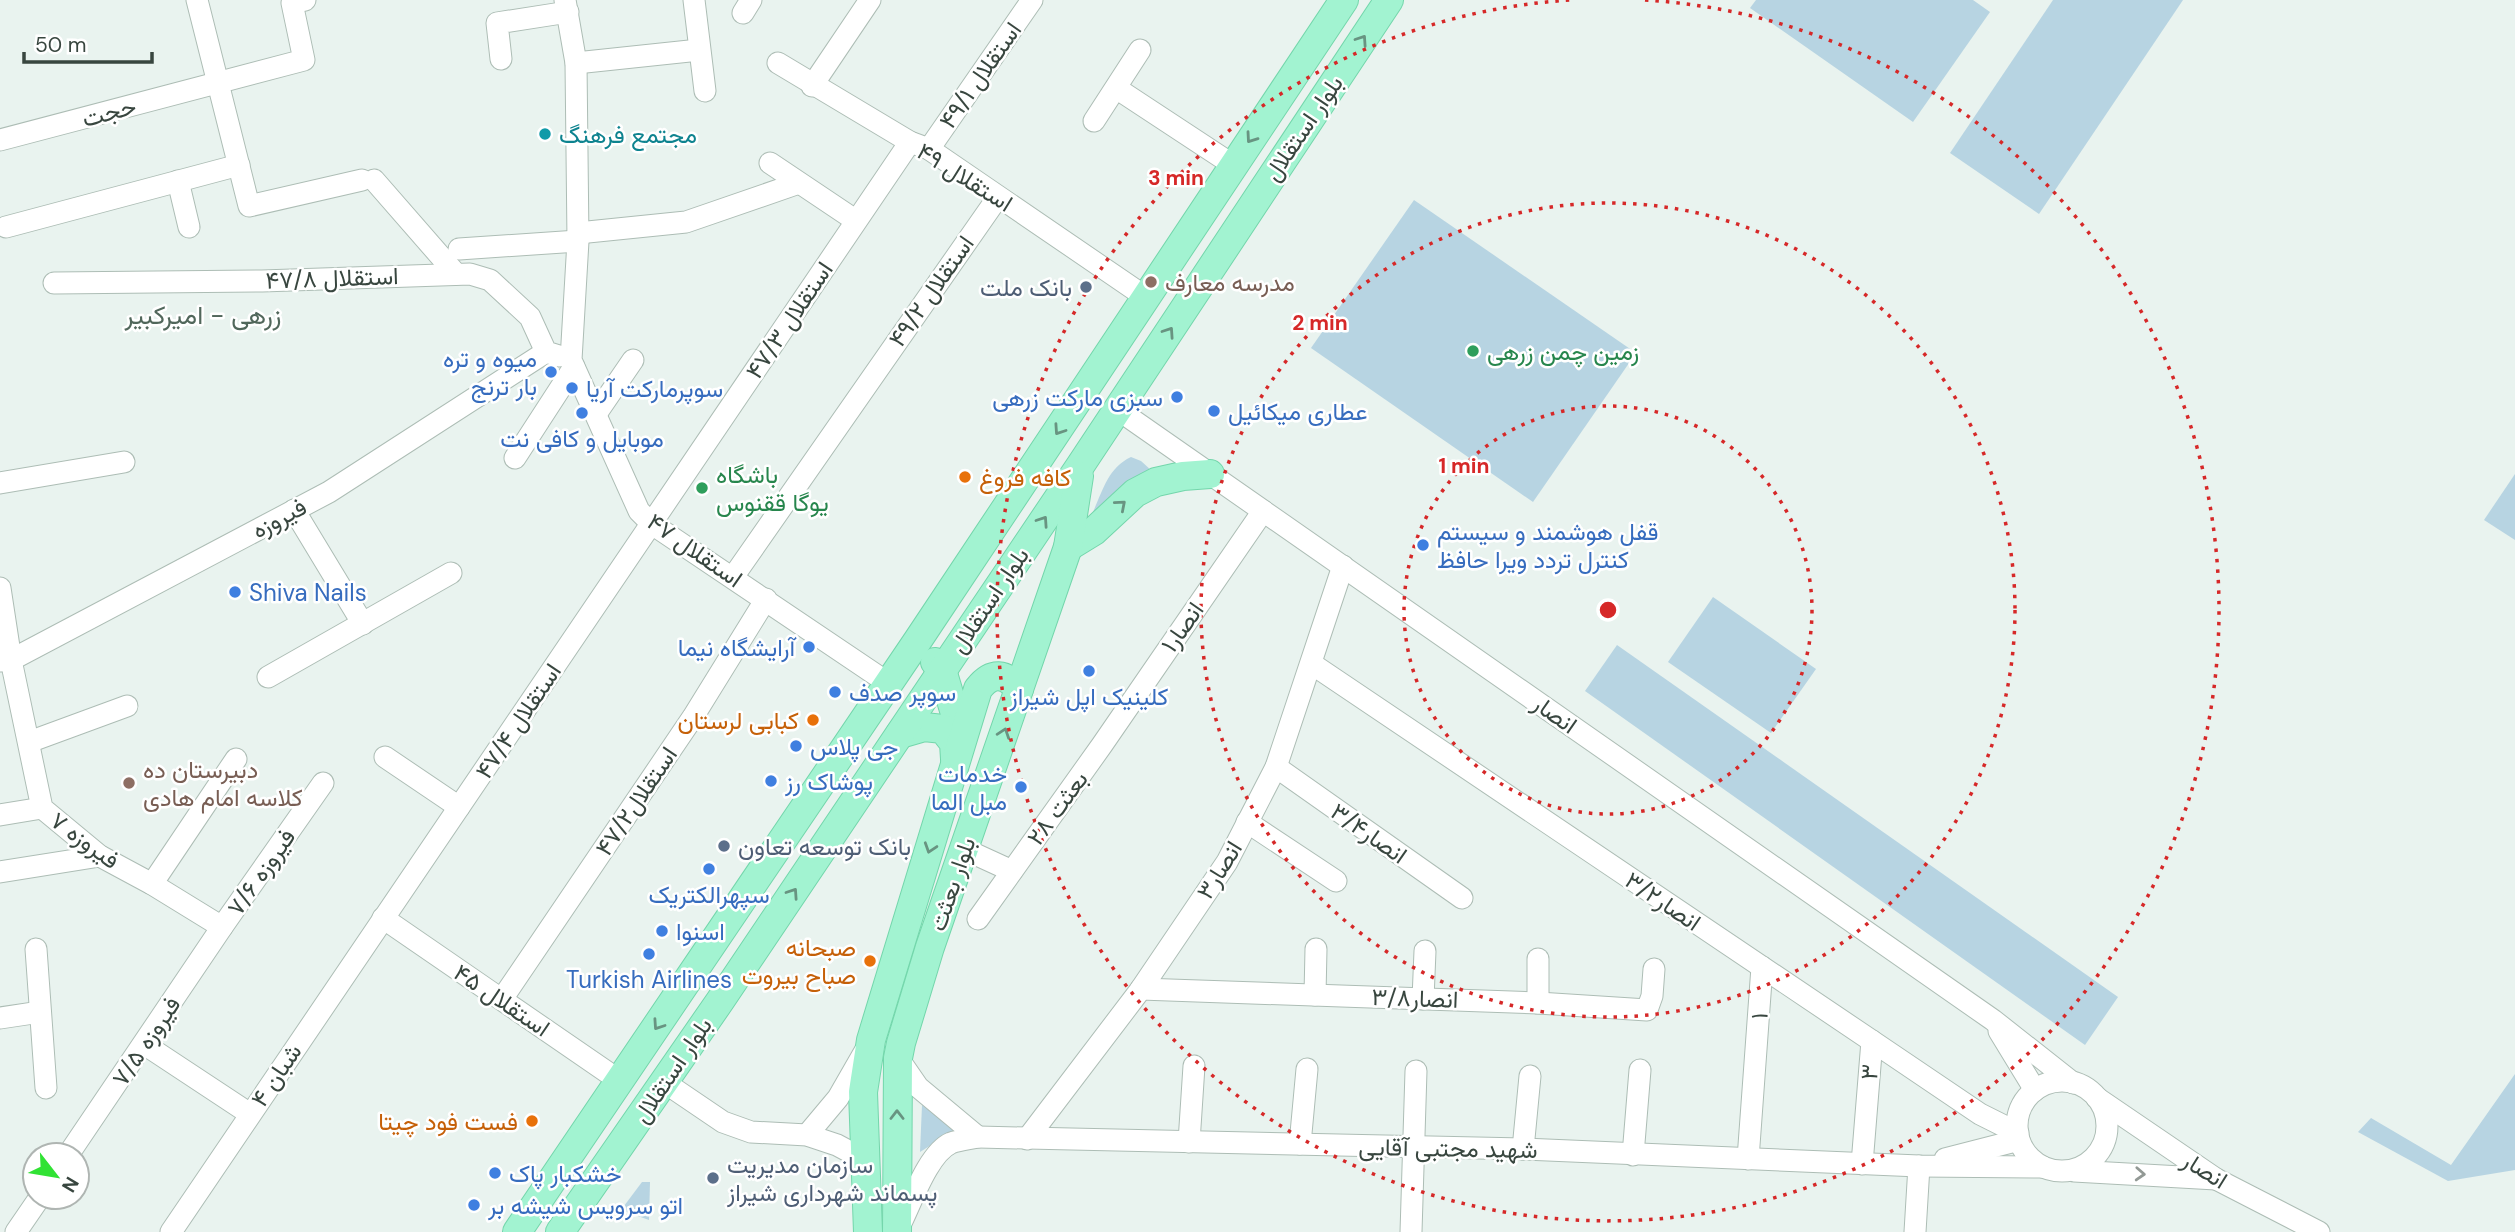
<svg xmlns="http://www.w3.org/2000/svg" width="2515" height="1232" viewBox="0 0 2515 1232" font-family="'DM Sans',Vazirmatn,sans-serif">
<rect width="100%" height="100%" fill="#e9f3ef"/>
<!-- green -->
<g fill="#b7d4e2">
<path d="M1756 0H1973L1990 12 1913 122 1750 8Z"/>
<path d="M2053 0H2183L2039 214 1950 153Z"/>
<path d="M1414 200 1636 353 1533 502 1311 348Z"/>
<path d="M1131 457 1141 461 1152 471 1097 518 1093 512C1103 490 1108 468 1131 457Z"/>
<path d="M2515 474V540L2484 520Z"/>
<path d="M1713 597 1816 669 1771 733 1668 662Z"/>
<path d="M1617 645 2118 997 2085 1045 1585 691Z"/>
<path d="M2515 1074V1170L2448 1181 2358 1132 2371 1118 2451 1165Z"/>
<path d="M922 1105 955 1130 920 1152Z"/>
<path d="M642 1182H650L649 1220 621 1210Z"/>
</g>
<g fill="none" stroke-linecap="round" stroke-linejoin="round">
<!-- minor casing -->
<g stroke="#adbdb5" stroke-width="23">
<g id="minor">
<path d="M197 0 249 206 362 180"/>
<path d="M565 0 576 63 578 241 571 360 639 511 652 524 888 683"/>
<path d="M694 0 705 91"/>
<path d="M743 13 751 0"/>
<path d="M501 59 497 23 568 12"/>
<path d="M576 63 699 50"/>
<path d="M778 63 910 142 929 149 1147 298"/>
<path d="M812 86 870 0"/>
<path d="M1116 88 1233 165"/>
<path d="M1094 121 1140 50"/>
<path d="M0 140 304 60 292 3 305 0"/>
<path d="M929 149 1032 0"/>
<path d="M770 163 855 220"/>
<path d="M374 180 456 274"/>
<path d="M178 181 189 227"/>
<path d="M6 227 239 165"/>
<path d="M578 233 686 222 799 183"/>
<path d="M459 249 578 241"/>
<path d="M54 283 262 281 470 274 490 280 530 317 546 352 559 356"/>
<path d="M1117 409 1993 1020 2073 1083"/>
<path d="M596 414 633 360"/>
<path d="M515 458 574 367"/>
<path d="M0 483 124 462"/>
<path d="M294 510 363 624"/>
<path d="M733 577 998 197"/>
<path d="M0 588 11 660 42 808 100 856 152 884 222 927"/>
<path d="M0 661 11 660 329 492 546 352"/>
<path d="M1312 664 1872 1041 1980 1114 2018 1133"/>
<path d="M268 677 451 573"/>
<path d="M29 742 127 706"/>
<path d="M385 757 459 807"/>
<path d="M1276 767 1462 898"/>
<path d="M0 815 42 808"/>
<path d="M1247 822 1336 881"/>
<path d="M964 849 1012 871"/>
<path d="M0 872 100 856"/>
<path d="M152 884 236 759"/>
<path d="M383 918 620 1081"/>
<path d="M978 919 1102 745 1263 511"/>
<path d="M36 949 46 1088"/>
<path d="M1141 989 1538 1003 1647 1010 1652 996 1654 969"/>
<path d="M1315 995 1316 949"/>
<path d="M502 999 693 717 766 599"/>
<path d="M1423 999 1425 951"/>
<path d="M1538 1003V959"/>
<path d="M0 1018 40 1012"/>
<path d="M1999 1031 2035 1090"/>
<path d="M144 1044 250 1114"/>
<path d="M898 1058 918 1087 978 1137C969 1139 959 1140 951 1143 928 1153 911 1204 899 1227"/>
<circle cx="2062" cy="1126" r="45"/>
<path d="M664 1082 723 1122 751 1132 807 1135 837 1145 867 1161"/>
<path d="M2097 1098 2216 1179 2319 1232"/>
<path d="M807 1135 838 1098 865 1051"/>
<path d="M978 1137 1523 1149 1919 1166 2043 1167"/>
<path d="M1027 1139 1141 989 1227 862 1276 767 1343 566"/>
<path d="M1189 1142 1194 1066"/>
<path d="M1300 1144 1307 1069"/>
<path d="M1523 1149 1530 1076"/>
<path d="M68 1155 222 927 323 783"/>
<path d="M1633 1155 1640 1070"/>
<path d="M1748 1159 1762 967"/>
<path d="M1945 1159 2019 1140"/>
<path d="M1862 1164 1872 1041"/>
<path d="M2074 1171 2216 1179"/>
<path d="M16 1232 40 1197"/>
<path d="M171 1232 910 142"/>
<path d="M1411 1232 1416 1071"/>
<path d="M1915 1232 1919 1166"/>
</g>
</g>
<!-- major casing -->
<g stroke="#73d6ab" stroke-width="30">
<g id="major">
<path d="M1068 547 1094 531 1135 493 1156 482 1183 476 1210 474"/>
<path d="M935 662 942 670 962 737"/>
<path d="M900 734 924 727 943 729 954 743 955 759"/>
<path d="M517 1232 918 640 1344 0"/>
<path d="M560 1232 720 1001 1080 466 1389 0"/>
<path d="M868 1232 863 1092 871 1040 978 689C992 671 1005 673 1019 689"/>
<path d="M897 1232 898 1058 901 1043 930 947 1068 547 1079 476"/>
</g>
</g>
<!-- minor -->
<use href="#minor" stroke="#fff" stroke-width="21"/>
<!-- major -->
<use href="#major" stroke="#a2f3d1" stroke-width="28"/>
</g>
<!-- one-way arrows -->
<defs><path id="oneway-chevron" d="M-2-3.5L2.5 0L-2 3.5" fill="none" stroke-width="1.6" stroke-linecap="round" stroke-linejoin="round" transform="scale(1.75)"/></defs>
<g stroke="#689481">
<use href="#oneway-chevron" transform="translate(1362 40) rotate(-56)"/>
<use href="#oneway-chevron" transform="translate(1251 138) rotate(125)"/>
<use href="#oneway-chevron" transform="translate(1169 332) rotate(-56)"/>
<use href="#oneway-chevron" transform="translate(1059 430) rotate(124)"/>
<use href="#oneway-chevron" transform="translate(1121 505) rotate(-41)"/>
<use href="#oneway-chevron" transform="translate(1043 521) rotate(-56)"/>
<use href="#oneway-chevron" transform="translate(1004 733) rotate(-71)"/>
<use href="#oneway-chevron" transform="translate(930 848) rotate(108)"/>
<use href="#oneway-chevron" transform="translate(793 893) rotate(-56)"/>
<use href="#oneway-chevron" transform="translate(658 1025) rotate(124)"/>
<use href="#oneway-chevron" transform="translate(897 1115) rotate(-90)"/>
</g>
<use stroke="#929995" href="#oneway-chevron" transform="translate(2140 1174) rotate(3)"/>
<!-- distance rings -->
<g fill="none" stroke="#d62828" stroke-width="3.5" stroke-dasharray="3.5 7">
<circle cx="1608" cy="610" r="204"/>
<circle cx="1608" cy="610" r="407"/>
<path d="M1645 0A611 611 0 1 1 1571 0"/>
</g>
<!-- markers -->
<circle fill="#0f9aa8" stroke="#fff" stroke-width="2.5" cx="545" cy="134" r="7"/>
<g fill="#8d6e63" stroke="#fff" stroke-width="2.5">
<circle cx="1151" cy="282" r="7"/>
<circle cx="129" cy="783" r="7"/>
</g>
<g fill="#5c6f8a" stroke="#fff" stroke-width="2.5">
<circle cx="1086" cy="287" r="7"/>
<circle cx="724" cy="846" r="7"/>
<circle cx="713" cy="1178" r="7"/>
</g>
<g fill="#2e9e5b" stroke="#fff" stroke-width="2.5">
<circle cx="1473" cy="351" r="7"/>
<circle cx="702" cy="488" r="7"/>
</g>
<g fill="#3f7fe0" stroke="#fff" stroke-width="2.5">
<circle cx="551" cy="372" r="7"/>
<circle cx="572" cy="388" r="7"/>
<circle cx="1177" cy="397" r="7"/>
<circle cx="1214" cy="411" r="7"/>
<circle cx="582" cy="413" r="7"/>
<circle cx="1423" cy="545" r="7"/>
<circle cx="235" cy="592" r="7"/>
<circle cx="809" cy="647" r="7"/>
<circle cx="1089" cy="671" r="7"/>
<circle cx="835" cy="692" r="7"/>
<circle cx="796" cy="746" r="7"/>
<circle cx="771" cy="781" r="7"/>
<circle cx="1021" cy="787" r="7"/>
<circle cx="709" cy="869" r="7"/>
<circle cx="662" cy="931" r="7"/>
<circle cx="649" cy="954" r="7"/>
<circle cx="495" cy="1173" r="7"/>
<circle cx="474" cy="1205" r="7"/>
</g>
<g fill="#e8710a" stroke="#fff" stroke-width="2.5">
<circle cx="965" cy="477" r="7"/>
<circle cx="813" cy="720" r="7"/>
<circle cx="870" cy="961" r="7"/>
<circle cx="532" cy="1121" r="7"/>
</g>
<g text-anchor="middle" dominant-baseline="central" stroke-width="5" stroke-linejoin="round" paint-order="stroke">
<!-- street labels -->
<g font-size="24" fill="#38463f" stroke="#fff">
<text transform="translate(980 75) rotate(-55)">۴۹/۱ استقلال</text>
<text transform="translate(109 112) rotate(-15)">حجت</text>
<text transform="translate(1303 128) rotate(-56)">بلوار استقلال</text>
<text transform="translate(965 177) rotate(32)">۴۹ استقلال</text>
<text transform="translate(332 278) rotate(-2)">۴۷/۸ استقلال</text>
<text transform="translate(931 291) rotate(-55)">۴۹/۲ استقلال</text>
<text transform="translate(789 320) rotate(-56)">۴۷/۳ استقلال</text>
<text transform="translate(279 518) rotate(-28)">فیروزه</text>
<text transform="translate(695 550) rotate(35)">۴۷ استقلال</text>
<text transform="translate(989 600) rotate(-56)">بلوار استقلال</text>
<text transform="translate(1182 627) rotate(-55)">انصار۱</text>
<text transform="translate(1555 714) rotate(35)">انصار</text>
<text transform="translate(518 721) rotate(-56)">۴۷/۴ استقلال</text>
<text transform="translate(636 801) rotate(-56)">استقلال۴۷/۲</text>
<text transform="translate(1057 808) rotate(-54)">بعثت ۲۸</text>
<text transform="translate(1369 833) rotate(35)">انصار۳/۴</text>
<text transform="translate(85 840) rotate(36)">۷ فیروزه</text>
<text transform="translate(1219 870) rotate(-58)">انصار۳</text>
<text transform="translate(261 872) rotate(-55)">۷/۶ فیروزه</text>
<text transform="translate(952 884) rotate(-71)">بلوار بعثت</text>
<text transform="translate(1663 901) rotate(34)">انصار۳/۲</text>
<text transform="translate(1415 998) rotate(2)">انصار۳/۸</text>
<text transform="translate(502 1000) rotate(34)">۴۵ استقلال</text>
<text transform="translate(1759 1016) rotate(-86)">۱</text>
<text transform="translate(146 1041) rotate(-56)">۷/۵ فیروزه</text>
<text transform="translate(672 1070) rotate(-56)">بلوار استقلال</text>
<text transform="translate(1869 1072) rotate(-86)">۳</text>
<text transform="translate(276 1075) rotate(-56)">۴ شبان</text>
<text transform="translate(1448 1148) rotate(1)">شهید مجتبی آقایی</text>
<text transform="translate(2205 1170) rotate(32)">انصار</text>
</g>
<!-- culture labels -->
<g font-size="24" fill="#0d838f" stroke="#fff" text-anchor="start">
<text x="559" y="134">مجتمع فرهنگ</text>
</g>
<!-- education labels -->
<g font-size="24" fill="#785e54" stroke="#fff" text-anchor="start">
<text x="1165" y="282">مدرسه معارف</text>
<text x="143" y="769">دبیرستان ده<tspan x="143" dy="28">کلاسه امام هادی</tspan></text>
</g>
<!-- service labels -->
<g font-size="24" fill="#4e5e75" stroke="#fff" text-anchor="start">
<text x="1072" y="287" text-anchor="end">بانک ملت</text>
<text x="738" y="846">بانک توسعه تعاون</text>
<text x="727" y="1164">سازمان مدیریت<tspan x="727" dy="28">پسماند شهرداری شیراز</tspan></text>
</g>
<!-- leisure labels -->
<g font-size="24" fill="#27864d" stroke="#fff" text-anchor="start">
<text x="1487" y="351">زمین چمن زرهی</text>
<text x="716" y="474">باشگاه<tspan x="716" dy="28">یوگا ققنوس</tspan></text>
</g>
<!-- shop labels -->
<g font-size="24" fill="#366cbe" stroke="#fff" text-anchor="start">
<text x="537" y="358" text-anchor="end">میوه و تره<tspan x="537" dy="28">بار ترنج</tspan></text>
<text x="586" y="388">سوپرمارکت آریا</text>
<text x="1163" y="397" text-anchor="end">سبزی مارکت زرهی</text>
<text x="1228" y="411">عطاری میکائیل</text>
<text x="582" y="438" text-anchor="middle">موبایل و کافی نت</text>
<text x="1437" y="531">قفل هوشمند و سیستم<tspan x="1437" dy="28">کنترل تردد ویرا حافظ</tspan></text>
<text x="249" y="592">Shiva Nails</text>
<text x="795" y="647" text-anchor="end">آرایشگاه نیما</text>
<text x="849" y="692">سوپر صدف</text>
<text x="1089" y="696" text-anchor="middle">کلینیک اپل شیراز</text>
<text x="810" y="746">جی پلاس</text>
<text x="1007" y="773" text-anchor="end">خدمات<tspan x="1007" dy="28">مبل الما</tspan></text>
<text x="785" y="781">پوشاک رز</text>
<text x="709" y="894" text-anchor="middle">سپهرالکتریک</text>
<text x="676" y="931">اسنوا</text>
<text x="649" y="979" text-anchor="middle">Turkish Airlines</text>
<text x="509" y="1173">خشکبار پاک</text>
<text x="488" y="1205">اتو سرویس شیشه بر</text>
</g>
<!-- food labels -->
<g font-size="24" fill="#c56008" stroke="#fff" text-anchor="end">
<text x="979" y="477" text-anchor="start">کافه فروغ</text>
<text x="799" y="720">کبابی لرستان</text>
<text x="856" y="947">صبحانه<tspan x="856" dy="28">صباح بیروت</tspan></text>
<text x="518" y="1121">فست فود چیتا</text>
</g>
<!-- neighbourhood labels -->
<g font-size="26" fill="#51675b" stroke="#fff">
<text x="203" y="315">زرهی - امیرکبیر</text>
</g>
</g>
<circle cx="1608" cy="610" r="10" fill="#d62828" stroke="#fff" stroke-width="3.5"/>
<g font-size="21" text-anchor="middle" font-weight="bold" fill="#d62828" stroke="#fff" stroke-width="5" stroke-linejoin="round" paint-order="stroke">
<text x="1176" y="185">3 min</text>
<text x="1320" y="330">2 min</text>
<text x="1464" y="473">1 min</text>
</g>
<!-- north arrow -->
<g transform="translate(56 1176) rotate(121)"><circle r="33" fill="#ffffff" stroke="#afb5b2" stroke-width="2"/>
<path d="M0-5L12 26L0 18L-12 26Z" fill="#31e234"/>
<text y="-10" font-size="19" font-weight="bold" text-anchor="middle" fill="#38463f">N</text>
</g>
<!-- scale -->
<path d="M24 52v10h128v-10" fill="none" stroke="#38463f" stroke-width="3.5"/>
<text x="35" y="52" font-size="21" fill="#38463f" stroke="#ffffff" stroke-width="5" paint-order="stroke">50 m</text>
</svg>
